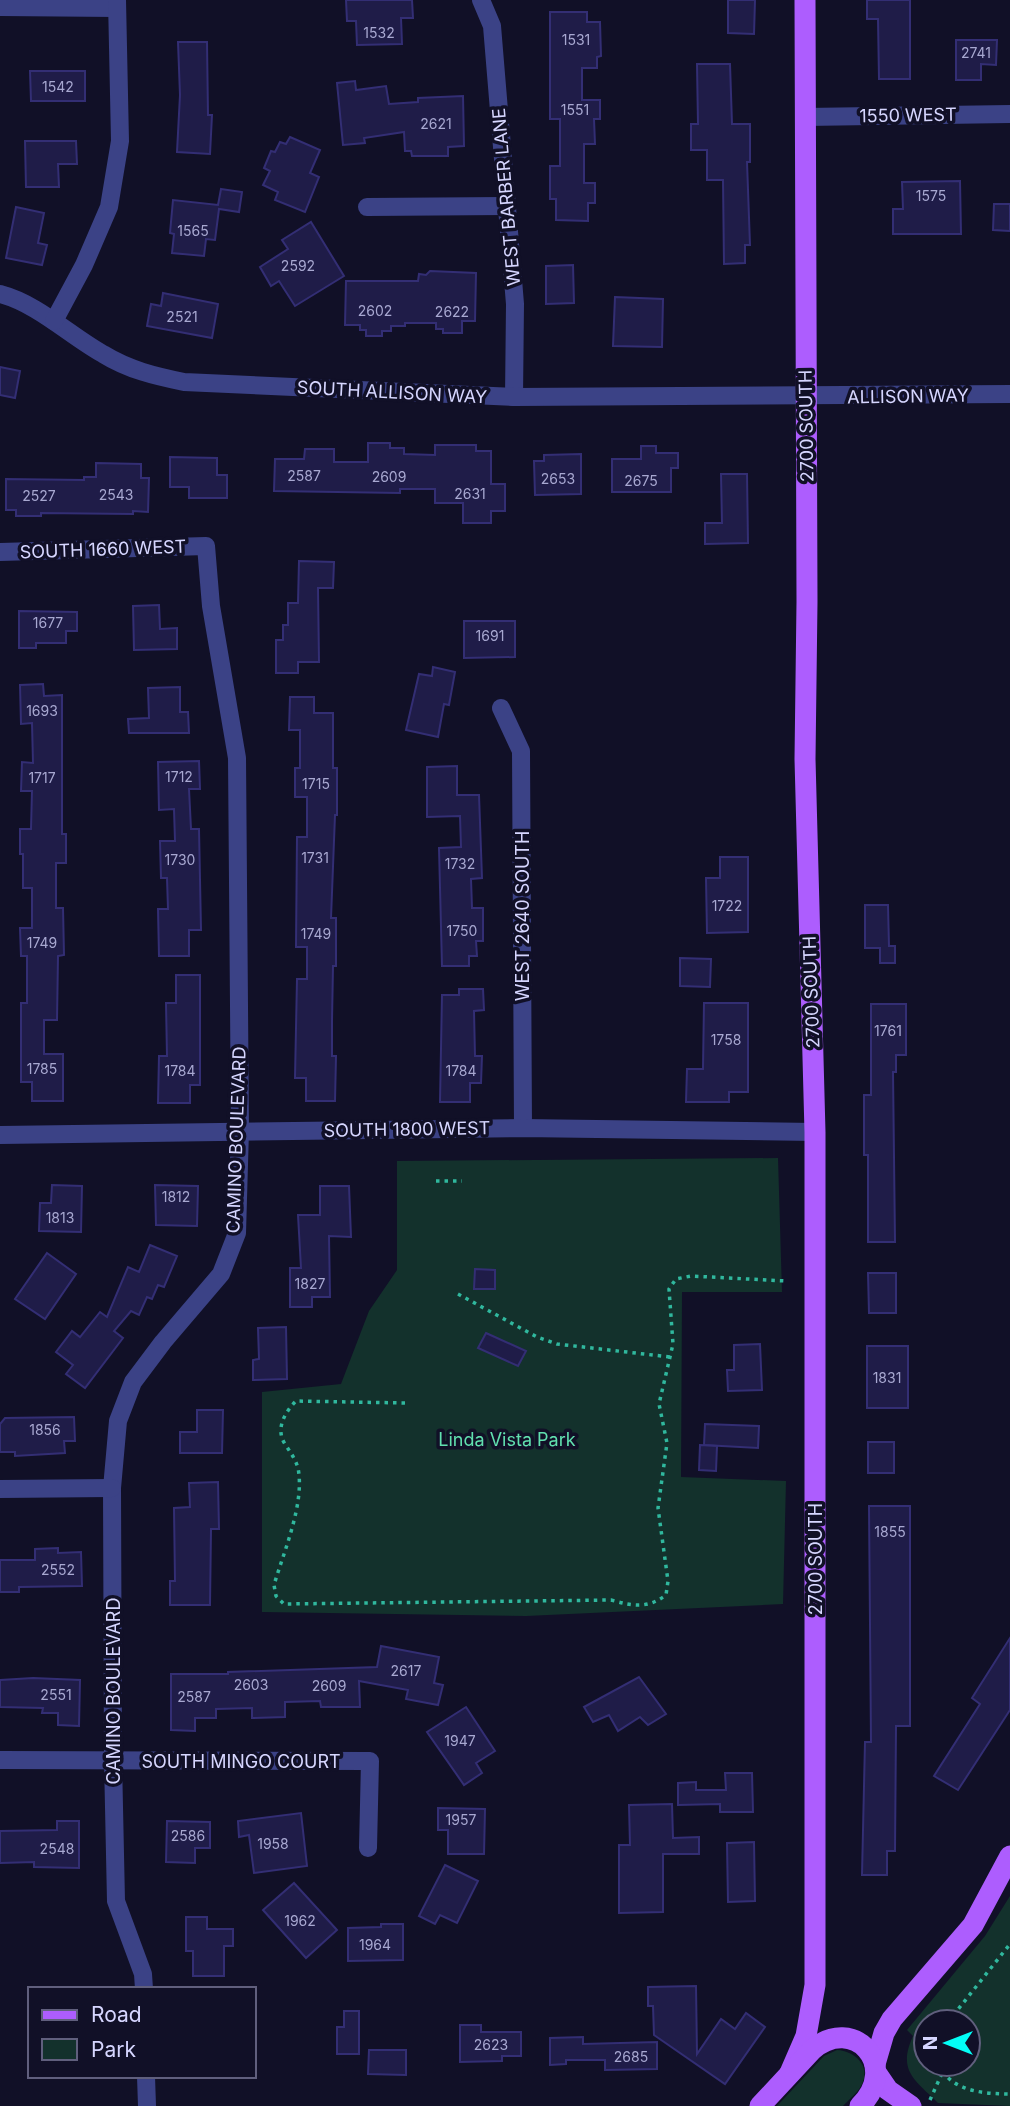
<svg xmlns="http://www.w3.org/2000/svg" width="1010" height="2106" viewBox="0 0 1010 2106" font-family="Inter,sans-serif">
<rect width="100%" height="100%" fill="#111027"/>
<!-- green -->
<g fill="#13312c" fill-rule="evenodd">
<path d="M778 1158 782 1292H682L681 1477 786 1481 783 1604 526 1616 262 1612V1392L341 1384 369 1311 397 1270V1161Z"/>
<path d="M1010 1896V2106L938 2103C915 2080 897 2071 913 2036L907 2030 985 1936ZM968 2022V2064H926V2022Z"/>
<path d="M837 2050C855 2051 871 2066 862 2084 858 2093 849 2099 843 2106H777L824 2056Z"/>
</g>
<!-- building -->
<g fill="#1f1c48" stroke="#332e74" stroke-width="2">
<path d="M346 0H412L413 18H401L402 44 357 45 356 21H347Z"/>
<path d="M728 0H755L754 34 728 33Z"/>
<path d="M867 0H910V79H879L878 19H867Z"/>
<path d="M550 12H587V22H600L601 56 597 57V68H582V100H600V119H594L595 144H584V183H595V203H588V221L556 220V199H550V166H560V119H550Z"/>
<path d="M956 40H997L996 65 981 64V80H956Z"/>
<path d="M178 42H207L208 115H212L210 154 177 152 180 95Z"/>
<path d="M697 64H730L732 124H750V162H747L750 245H745V263L724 264 723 180H707V150H691V124H698Z"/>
<path d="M30 71H85V101H31Z"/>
<path d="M355 81 356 90 386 86 389 104 418 102V98L463 96 464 146 448 147V156H412L411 151H405L404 132 364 138 365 143 343 145 337 83Z"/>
<path d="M290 137 320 150 310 173 319 177 305 212 275 200 278 192 263 185 270 171 264 168 271 151 275 152 280 142 286 144Z"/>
<path d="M25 141H76L77 164H58L59 187H26Z"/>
<path d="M960 181 961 234H893V209H903L902 182Z"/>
<path d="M221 189 242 192 239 212 219 209 215 240 206 239 204 256 172 253 174 234 170 233 173 200 218 205Z"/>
<path d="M994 204H1010V231L993 230Z"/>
<path d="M16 207 44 213 38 243 47 245 42 265 6 258Z"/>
<path d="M311 222 344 276 295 306 279 281 271 286 260 267 288 249 282 240Z"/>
<path d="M573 265 574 303 546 304V266Z"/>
<path d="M430 271 476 273 475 321H462V333H443V329H436V323H405V326H391V331H382V336H366V330H360V325H345L346 281H418L419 274 426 275Z"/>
<path d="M163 293 218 304 212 338 147 326 151 304 161 306Z"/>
<path d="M615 297 663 299 662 347 613 346Z"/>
<path d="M0 367 20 371 15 398 0 395Z"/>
<path d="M368 443H390V448H404V454L435 455V445H476V451H491V484H505V511H491V523H463V503H435V489H400V493L274 491 275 459H304L305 449H334V462H368Z"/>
<path d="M641 446H656V453H678V468H671V492H612V459H641Z"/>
<path d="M581 454V494L535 495 534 461H544V455Z"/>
<path d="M170 457 217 458V475H227V498H189V487H170Z"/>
<path d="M96 463 141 464V478H149L148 512 133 511V514L41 513V516H16V510H6V479L84 480V477H96Z"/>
<path d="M721 474H747L748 543 705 544V523H722Z"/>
<path d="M299 561 334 562 333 588H318L319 662H298V673H276V640H283V625H288V603H298Z"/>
<path d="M159 605 160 629 177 628V649L134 650 133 606Z"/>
<path d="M19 611 77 612V631H66V643H36V648H19Z"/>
<path d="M464 621H515V657L464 658Z"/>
<path d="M433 667 455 672 449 705 444 704 438 737 406 730 419 674 432 676Z"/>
<path d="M43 684 44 696 62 695V834H66V863H56V908H63L64 955 58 956 57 1020H44V1054H63V1101H32V1082H21V1003H27V956H21L20 928H32V888H23V854H20V829H31L32 791H21L22 762 33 763 32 723 21 724 20 685Z"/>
<path d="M180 687V712H188L189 733H129L128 719 149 718 148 688Z"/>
<path d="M290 697H314V713H333V768H337V815H335L331 918H336V966H333L332 1021V1056H336L335 1101H306V1078H295L297 979H307V947H296L297 837H307V797H295V768H300V730H289Z"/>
<path d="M199 761 200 789H189L191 829H199L201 930H189V956H159L158 909H168L167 878H161L160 841H175L174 809 159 810 158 762Z"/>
<path d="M457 766V795H479L482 878 471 879 472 908H483V941H476L477 956H469V966H442L439 848 461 847 460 816 427 817V767Z"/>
<path d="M720 857H748V932L707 933 706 878H720Z"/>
<path d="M865 905H888L889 946H895V963H880V948H865Z"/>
<path d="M680 958 711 959 710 987 680 986Z"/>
<path d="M176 975H200V1085H190V1103H158L159 1056H167L166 1003H176Z"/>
<path d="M459 989H483L484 1010 474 1011 475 1056H482L481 1083H470V1102H440L442 995H459Z"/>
<path d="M704 1003H748V1092H729V1102H686L687 1069H703Z"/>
<path d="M871 1004H906V1055H896V1072H893L895 1242H868V1155H864V1095H871Z"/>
<path d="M52 1185 82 1186 81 1232 39 1231 40 1203H51Z"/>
<path d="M155 1185 198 1186 197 1226 156 1225Z"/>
<path d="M320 1186H349L351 1237 329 1236 330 1297H312V1307H290V1268H301L298 1215H320Z"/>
<path d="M150 1245 177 1256 164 1287 158 1285 152 1299 147 1297 139 1315 131 1311 114 1331 123 1338 85 1388 66 1374 73 1365 56 1352 72 1331 80 1337 100 1312 107 1317 128 1267 139 1272Z"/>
<path d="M47 1253 76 1274 45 1319 15 1299Z"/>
<path d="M475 1269 495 1270V1289H474Z"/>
<path d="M868 1273H896V1313H869Z"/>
<path d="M286 1327 287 1379 253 1380V1360L259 1359 258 1328Z"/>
<path d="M486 1333 526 1351 518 1366 478 1348Z"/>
<path d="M760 1344 762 1390 728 1391 727 1370H734V1345Z"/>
<rect x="867" y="1346" width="41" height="62"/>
<path d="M197 1410H223L222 1453H180V1432H197Z"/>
<path d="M74 1417 75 1441H64L65 1453 15 1456V1452H0V1424L5 1418Z"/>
<path d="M705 1424 759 1426 758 1448 704 1445Z"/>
<rect x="868" y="1442" width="26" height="31"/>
<path d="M700 1445 717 1446 716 1471 699 1470Z"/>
<path d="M218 1482 219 1529H211L210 1605H170V1581H175L174 1508 190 1507 189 1483Z"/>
<path d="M869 1506H910V1726H896L895 1851H887V1875H862L865 1742H871Z"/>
<path d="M58 1548V1553L81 1552 82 1586 19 1587V1592H0V1560H35V1549Z"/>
<path d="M1010 1638V1710L958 1790 934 1776 980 1704 972 1698Z"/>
<path d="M381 1646 439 1657 434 1683 443 1685 438 1705 406 1699 408 1690 359 1681 360 1707H321L320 1701 285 1702V1717L252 1718V1708L216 1709V1718H195V1731L171 1730V1674H228V1672L377 1667Z"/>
<path d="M639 1677 666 1714 648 1725 640 1717 618 1731 609 1715 593 1722 584 1707Z"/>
<path d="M33 1678 80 1680 79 1726 58 1725V1713H42L43 1708 0 1707V1680Z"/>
<path d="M466 1707 495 1751 476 1763 482 1773 464 1785 427 1732Z"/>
<path d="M725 1773H752L753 1812H720V1804L678 1805V1783L696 1782V1790H726Z"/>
<path d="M672 1804 673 1838 699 1837V1854H663V1912L619 1913V1845H630L629 1805Z"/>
<path d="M438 1808 485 1809 484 1854H448V1830H438Z"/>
<path d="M301 1813 307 1866 254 1873 249 1835 239 1837 238 1821Z"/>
<path d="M57 1821H79V1868L34 1867V1862L0 1863V1831L57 1830Z"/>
<path d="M167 1821 210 1822V1848H195V1863L166 1862Z"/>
<path d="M754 1842 755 1901 728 1902 727 1843Z"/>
<path d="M445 1865 478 1881 457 1923 440 1915 435 1924 419 1916Z"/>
<path d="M294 1883 337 1930 306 1958 263 1910Z"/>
<path d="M186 1917H207V1929H233V1946H224V1976H193V1951H186Z"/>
<path d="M381 1924H403V1960L348 1961V1928L381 1927Z"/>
<path d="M696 1986 697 2054 721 2019 735 2029 746 2013 765 2027 725 2084 654 2035 653 2006H648V1987Z"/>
<path d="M344 2011H359V2054H337V2027H344Z"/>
<path d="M460 2025H481V2032H521V2056H502V2061L460 2062Z"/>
<path d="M583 2037V2044L657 2042V2069L605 2070V2060H566V2064L550 2065V2038Z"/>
<path d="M369 2050H406V2075L368 2074Z"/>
</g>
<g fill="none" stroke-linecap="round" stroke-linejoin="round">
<!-- path -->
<g stroke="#30b89e" stroke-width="3.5" stroke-dasharray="3.5 5" stroke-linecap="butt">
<path d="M436 1181H462"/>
<path d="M458 1294 537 1337 557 1344 670 1357"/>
<path d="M405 1403 296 1401C285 1412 275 1429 285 1444 290 1452 295 1458 298 1468 305 1503 284 1551 274 1585L276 1596 284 1604 611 1600C633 1606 647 1609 666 1595L668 1581 658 1508 667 1443 659 1404 673 1344 669 1289 676 1279 691 1276 786 1281"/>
<path d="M948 2022 1010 1944"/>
<path d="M943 2071C955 2092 988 2094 1010 2094"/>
<path d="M930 2100 943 2071 941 2064"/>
</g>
<!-- minor -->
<g stroke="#3b4286" stroke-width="18">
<path d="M481 0 492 26 515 304 514 397"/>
<path d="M0 7 117 8"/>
<path d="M805 117 1010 114"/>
<path d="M367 207 505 206"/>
<path d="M0 294C38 304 69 335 103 354 129 370 155 376 184 382L514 397 1010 394"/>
<path d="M54 321 84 265 109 207 120 141 117 0"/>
<path d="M0 552 206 546 211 606 237 758 240 1130 237 1233 221 1274 163 1342 133 1382 118 1421 112 1488 113 1760 116 1901 143 1974 144 1989"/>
<path d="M501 708 521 751 523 1128"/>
<path d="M0 1135 523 1128 815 1132"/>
<path d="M0 1489 112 1488"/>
<path d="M0 1760 370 1761 368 1848"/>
<path d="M146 2076 147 2106"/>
</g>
<!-- major -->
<g stroke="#ad5dfe" stroke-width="21">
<path d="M875 2064 884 2033 892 2019 973 1925 1010 1856"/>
<path d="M790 2073 806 2036 815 1985V1132L805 759 807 602 805 0"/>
<path d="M877 2074 888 2090 911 2106"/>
<path d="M760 2106 812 2050C853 2014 901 2065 860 2106"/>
</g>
</g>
<g text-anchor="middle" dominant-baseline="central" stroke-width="7" stroke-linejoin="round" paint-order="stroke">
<!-- number labels -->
<g font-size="14" fill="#a8a8d1">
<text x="379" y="32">1532</text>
<text x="576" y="39">1531</text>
<text x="976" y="52">2741</text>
<text x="58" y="86">1542</text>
<text x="575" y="109">1551</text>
<text x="436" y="123">2621</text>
<text x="931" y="195">1575</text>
<text x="193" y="230">1565</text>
<text x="298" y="265">2592</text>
<text x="375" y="310">2602</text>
<text x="452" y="311">2622</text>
<text x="182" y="316">2521</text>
<text x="304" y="475">2587</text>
<text x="389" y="476">2609</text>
<text x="558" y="478">2653</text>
<text x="641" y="480">2675</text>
<text x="470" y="493">2631</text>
<text x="116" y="494">2543</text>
<text x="39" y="495">2527</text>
<text x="48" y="622">1677</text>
<text x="490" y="635">1691</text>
<text x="42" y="710">1693</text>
<text x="179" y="776">1712</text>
<text x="42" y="777">1717</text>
<text x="316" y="783">1715</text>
<text x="315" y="857">1731</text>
<text x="180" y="859">1730</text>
<text x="460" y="863">1732</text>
<text x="727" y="905">1722</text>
<text x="462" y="930">1750</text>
<text x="316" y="933">1749</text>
<text x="42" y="942">1749</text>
<text x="888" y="1030">1761</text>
<text x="726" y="1039">1758</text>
<text x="42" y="1068">1785</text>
<text x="180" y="1070">1784</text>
<text x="461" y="1070">1784</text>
<text x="176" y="1196">1812</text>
<text x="60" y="1217">1813</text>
<text x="310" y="1283">1827</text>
<text x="887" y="1377">1831</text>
<text x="45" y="1429">1856</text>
<text x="890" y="1531">1855</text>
<text x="58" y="1569">2552</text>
<text x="406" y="1670">2617</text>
<text x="251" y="1684">2603</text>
<text x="329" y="1685">2609</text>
<text x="56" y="1694">2551</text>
<text x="194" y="1696">2587</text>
<text x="460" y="1740">1947</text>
<text x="461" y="1819">1957</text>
<text x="188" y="1835">2586</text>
<text x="273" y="1843">1958</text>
<text x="57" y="1848">2548</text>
<text x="300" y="1920">1962</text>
<text x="375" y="1944">1964</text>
<text x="491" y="2044">2623</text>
<text x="631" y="2056">2685</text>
</g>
<!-- street labels -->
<g font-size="18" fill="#d6d6ff" stroke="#111027">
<text transform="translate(908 115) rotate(-1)">1550 WEST</text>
<text transform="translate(506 197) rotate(-95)">WEST BARBER LANE</text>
<text transform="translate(392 392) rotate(3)">SOUTH ALLISON WAY</text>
<text transform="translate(908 396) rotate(-1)">ALLISON WAY</text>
<text transform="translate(806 426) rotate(-91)">2700 SOUTH</text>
<text transform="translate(103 549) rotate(-2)">SOUTH 1660 WEST</text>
<text transform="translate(522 916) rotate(-90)">WEST 2640 SOUTH</text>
<text transform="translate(811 992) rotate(-92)">2700 SOUTH</text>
<text transform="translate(407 1129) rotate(-1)">SOUTH 1800 WEST</text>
<text transform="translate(236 1140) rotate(-88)">CAMINO BOULEVARD</text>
<text transform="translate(815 1559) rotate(-90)">2700 SOUTH</text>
<text transform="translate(113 1691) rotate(-90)">CAMINO BOULEVARD</text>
<text x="241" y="1761">SOUTH MINGO COURT</text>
</g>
<!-- park labels -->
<g font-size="18" fill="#61e0af" stroke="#111027">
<text x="507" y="1439">Linda Vista Park</text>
</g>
</g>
<!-- legend -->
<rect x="28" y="1987" width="228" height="91" fill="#111027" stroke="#605f7d" stroke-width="2"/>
<rect x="42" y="2010" width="35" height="10" fill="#ad5dfe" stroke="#605f7d" stroke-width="2"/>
<text x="91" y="2022" font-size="21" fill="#d6d6ff">Road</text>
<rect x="42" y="2039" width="35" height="21" fill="#13312c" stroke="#605f7d" stroke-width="2"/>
<text x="91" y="2057" font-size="21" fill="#d6d6ff">Park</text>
<!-- north arrow -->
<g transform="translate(947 2043) rotate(270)"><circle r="33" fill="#111027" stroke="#605f7d" stroke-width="2"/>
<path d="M0-5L12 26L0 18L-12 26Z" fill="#03fef6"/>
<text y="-10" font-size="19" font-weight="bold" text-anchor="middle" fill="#d6d6ff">N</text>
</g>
</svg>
